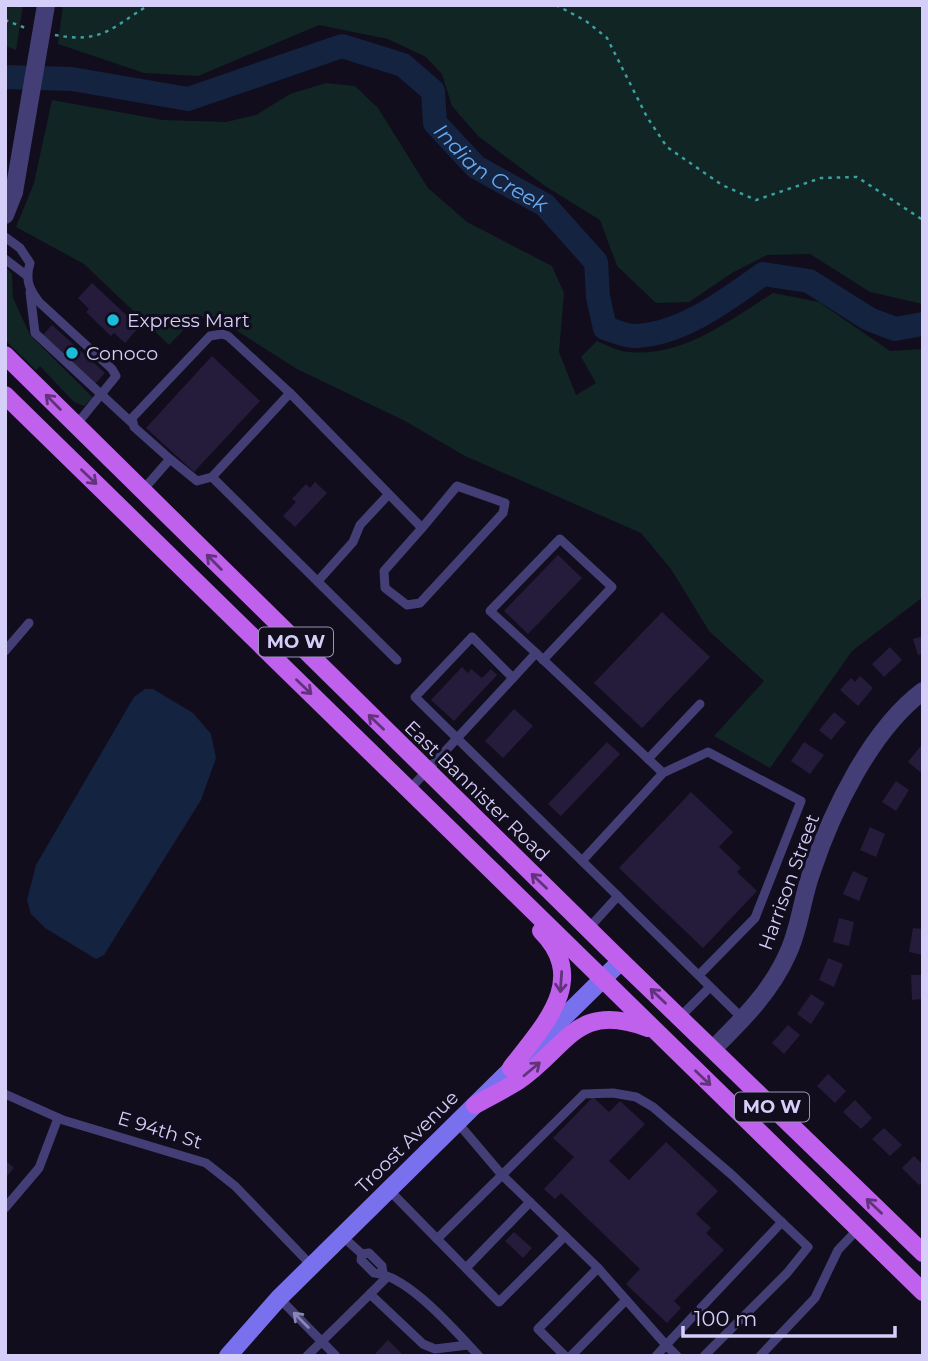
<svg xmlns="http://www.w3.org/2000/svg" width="928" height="1361" viewBox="0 0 928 1361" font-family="Montserrat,sans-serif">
<rect width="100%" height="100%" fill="#110d1c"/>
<!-- green -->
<g fill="#112525">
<path d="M5 5H23L16 50 5 46Z"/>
<path d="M63 5H923V304L870 292 810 254 767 255 732 273 689 302 656 303 617 266 600 220 545 186 478 136 452 106 442 74 426 57 388 39 319 25 198 76 144 73 58 44Z"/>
<path d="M326 83 355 86 378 108 428 188 467 222 552 266 564 293 559 352 576 395 596 383 581 357 597 341C606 345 618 351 628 352 684 357 728 321 773 293L819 302 890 351 923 349V597L852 651 770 768 714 736 764 681 709 631 671 569 641 533 465 456 405 421 297 369 231 327 198 315 169 345 84 264 16 227 34 183 52 100 163 120 226 122 256 115 290 94Z"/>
<path d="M5 266 12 274 13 298 30 335 93 398 84 406 74 402 40 366 36 370 5 340Z"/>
</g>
<!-- water -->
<path fill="#132340" d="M145 689H153L193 713 211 734 216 758 201 800 104 955 96 959 45 928 31 914 27 900 36 865 134 697Z"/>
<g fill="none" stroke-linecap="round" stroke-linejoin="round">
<!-- river -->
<path stroke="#132340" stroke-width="24" id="s1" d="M5 77 72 79 188 99 342 46 403 65 433 91 435 123 476 167 545 205 596 262 598 297 605 328C615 331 627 337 637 336 684 333 726 300 763 274L809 281 869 319 895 329 923 324"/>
</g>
<!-- building -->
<g fill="#241c3a">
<path d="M92 283 139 327 125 343 114 333 111 336 86 312 89 309 78 298Z"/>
<path d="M52 325 105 373 95 384 42 336Z"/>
<path d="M212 356 260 401 194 472 146 428Z"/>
<path d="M315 482 327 493 295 527 283 516 296 502 292 499 306 484 310 488Z"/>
<path d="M558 555 582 578 528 634 504 611Z"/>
<path d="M662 612 710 657 642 728 594 683Z"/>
<path d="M923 636V654L918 655 913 639Z"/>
<path d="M890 647 902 660 884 677 872 664Z"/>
<path d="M462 667 468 673 471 669 482 678 491 669 497 675 454 721 431 700Z"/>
<path d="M860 676 873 688 858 706 840 690 851 678 855 682Z"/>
<path d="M514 709 533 726 503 758 485 741Z"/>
<path d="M834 712 846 722 831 740 819 730Z"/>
<path d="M607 742 620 754 561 816 548 804Z"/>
<path d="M804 742 824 755 810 774 791 761Z"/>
<path d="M923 743V769L920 772 908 762Z"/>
<path d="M896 781 909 790 896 811 882 802Z"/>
<path d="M691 792 733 832 719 847 741 868 737 872 757 891 703 948 619 868Z"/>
<path d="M870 827 885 834 876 857 860 850Z"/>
<path d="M853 871 868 878 859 901 843 894Z"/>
<path d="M839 918 854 922 849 946 833 942Z"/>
<path d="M913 928 923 929V955L909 952Z"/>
<path d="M828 958 843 964 834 987 819 980Z"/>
<path d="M911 975H923V999L912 1000Z"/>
<path d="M811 994 825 1003 811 1024 797 1014Z"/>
<path d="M788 1025 800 1035 784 1054 772 1043Z"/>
<path d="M828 1074 846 1091 835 1103 817 1086Z"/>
<path d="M593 1097 609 1112 620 1101 645 1124 609 1161 629 1180 666 1142 718 1191 696 1214 711 1228 706 1233 724 1250 674 1301 681 1308 667 1323 626 1284 640 1269 561 1193 555 1199 544 1189 574 1157 553 1138Z"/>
<path d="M855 1100 872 1118 861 1129 843 1112Z"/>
<path d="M884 1128 902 1145 890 1156 872 1139Z"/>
<path d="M914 1156 923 1165V1182L919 1185 902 1168Z"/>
<path d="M5 1160 14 1168 5 1178Z"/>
<path d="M514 1232 532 1248 523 1258 505 1241Z"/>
<path d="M388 1340 404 1356H373Z"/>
</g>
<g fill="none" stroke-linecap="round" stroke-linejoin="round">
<!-- path -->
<g stroke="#3aa1a0" stroke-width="2.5" stroke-dasharray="3.5 5" stroke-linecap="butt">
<path d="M556 5 586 21 607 38 647 117 667 147 722 185 756 200 821 178 857 177 923 220"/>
<path d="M5 20 28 29"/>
<path d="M55 35C103 44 112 27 149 5"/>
</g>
<!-- lane -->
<g stroke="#433e75" stroke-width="9">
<path d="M5 237 20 248 30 263C25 280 29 289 39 302L112 369 116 376 76 425"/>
<path d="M5 259 26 275"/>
<path d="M30 292 35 333 132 423"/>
<path d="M290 393 422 528 457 486 505 503 503 513 420 603 407 605 385 588 384 571 422 528"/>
<path d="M212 477 397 660"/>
<path d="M142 491 170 459 197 481 212 477 290 393 228 336 222 334 210 336 132 418 134 427 170 459"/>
<path d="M318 581 353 542 360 525 388 495"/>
<path d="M5 651 29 623"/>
<path d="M536 653 490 611 560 539 612 587 543 660"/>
<path d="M648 759 700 704"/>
<path d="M663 773 536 653 513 678 472 637 415 697 743 1019"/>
<path d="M409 790 513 678"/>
<path d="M582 861 663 773 708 752 801 801 755 918 699 975"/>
<path d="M588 929 618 896"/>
<path d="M680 1017 710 987"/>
<path d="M5 1094 63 1120 206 1163 235 1186 312 1266"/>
<path d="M457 1122 502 1175 584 1094 613 1093 636 1097 653 1107 732 1175 808 1247 787 1273 704 1356"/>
<path d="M389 1190 499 1302 565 1236"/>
<path d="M5 1208 39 1168 58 1118"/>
<path d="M342 1236 362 1254 361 1260 374 1273C408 1275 456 1332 479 1356"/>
<path d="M437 1239 502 1175 598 1268 538 1329 565 1356"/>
<path d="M362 1254 369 1253 382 1266 383 1274"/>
<path d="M466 1268 530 1202"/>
<path d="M598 1268 666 1345 782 1222"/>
<path d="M370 1294 387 1277"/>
<path d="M279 1298 336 1356"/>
<path d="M307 1356 370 1294 423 1344 435 1349 468 1345"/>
<path d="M571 1356 626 1300"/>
<path d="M656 1356 666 1345 677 1356"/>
<path d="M760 1356 815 1298 838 1250 858 1229"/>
</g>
<!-- street -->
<g stroke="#433e75" stroke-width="18">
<path d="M5 215 14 192"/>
<path d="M713 1049C742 1020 771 992 788 953 800 928 802 897 812 871 832 811 871 730 923 691"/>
</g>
<!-- secondary -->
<path stroke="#7970ee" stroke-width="18" d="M228 1356 279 1298 621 961"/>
<!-- primary -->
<g stroke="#c061ed" stroke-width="18">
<path d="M5 355 621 961 923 1253"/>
<path d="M5 395 923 1292"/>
<path d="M511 1068C543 1026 590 980 541 931"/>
<path d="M475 1105C489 1097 504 1090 518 1081 569 1046 575 1001 648 1028"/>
</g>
<!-- street-bridge -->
<path stroke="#433e75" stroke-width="18" d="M14 192 46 5"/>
</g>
<!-- one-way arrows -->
<defs><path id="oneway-shaft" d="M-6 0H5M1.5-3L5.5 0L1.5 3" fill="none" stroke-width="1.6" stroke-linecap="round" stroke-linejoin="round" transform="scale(1.75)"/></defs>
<g stroke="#60337a">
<use href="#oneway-shaft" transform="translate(53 402) rotate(-135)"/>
<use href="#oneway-shaft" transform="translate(89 477) rotate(44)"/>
<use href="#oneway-shaft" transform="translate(214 562) rotate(-135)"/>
<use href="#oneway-shaft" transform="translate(304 687) rotate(44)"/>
<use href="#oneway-shaft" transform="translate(376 722) rotate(-136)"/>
<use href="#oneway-shaft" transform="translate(539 881) rotate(-136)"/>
<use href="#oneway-shaft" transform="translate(561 982) rotate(94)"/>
<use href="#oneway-shaft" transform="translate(658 996) rotate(-136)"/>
<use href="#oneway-shaft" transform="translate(532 1069) rotate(-40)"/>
<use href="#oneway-shaft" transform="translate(703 1078) rotate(44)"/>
<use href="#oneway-shaft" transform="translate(874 1206) rotate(-136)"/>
</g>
<use stroke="#8c86b7" href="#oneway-shaft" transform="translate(301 1320) rotate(-135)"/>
<!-- markers -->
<g fill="#19bdda" stroke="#110d1c" stroke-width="2.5">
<circle cx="113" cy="320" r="7"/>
<circle cx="72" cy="353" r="7"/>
</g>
<g text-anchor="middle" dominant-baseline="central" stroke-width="6" stroke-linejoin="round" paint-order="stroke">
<!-- shield labels -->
<g fill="#110d1c" stroke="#9a94b7" stroke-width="2">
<rect x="259" y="627.5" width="74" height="29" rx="5"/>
<rect x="735" y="1092.5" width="74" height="29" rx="5"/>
</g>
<g font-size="18" font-weight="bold" fill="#d5cef9">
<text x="296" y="642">MO W</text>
<text x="772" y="1107">MO W</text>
</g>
<!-- poi labels -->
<g font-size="19" fill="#d5cef9" stroke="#110d1c" text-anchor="start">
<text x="127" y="320">Express Mart</text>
<text x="86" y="353">Conoco</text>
</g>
<!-- street labels -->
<g font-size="19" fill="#d5cef9" stroke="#110d1c">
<text transform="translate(477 791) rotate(44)">East Bannister Road</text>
<text transform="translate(789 882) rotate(-70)">Harrison Street</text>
<text transform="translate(160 1130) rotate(17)">E 94th St</text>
<text transform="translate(407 1142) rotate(-45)">Troost Avenue</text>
</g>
<!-- water labels -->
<g font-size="21" font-style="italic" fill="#68a9ee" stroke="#110d1c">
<text stroke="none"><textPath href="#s1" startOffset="556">Indian Creek</textPath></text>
</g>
</g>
<!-- border -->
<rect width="928" height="1361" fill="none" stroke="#d5cef9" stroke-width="14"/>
<!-- scale -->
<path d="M683 1326v10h212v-10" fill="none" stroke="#d5cef9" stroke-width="3.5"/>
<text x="694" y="1326" font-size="21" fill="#d5cef9" stroke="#110d1c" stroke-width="5" paint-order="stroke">100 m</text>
</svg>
